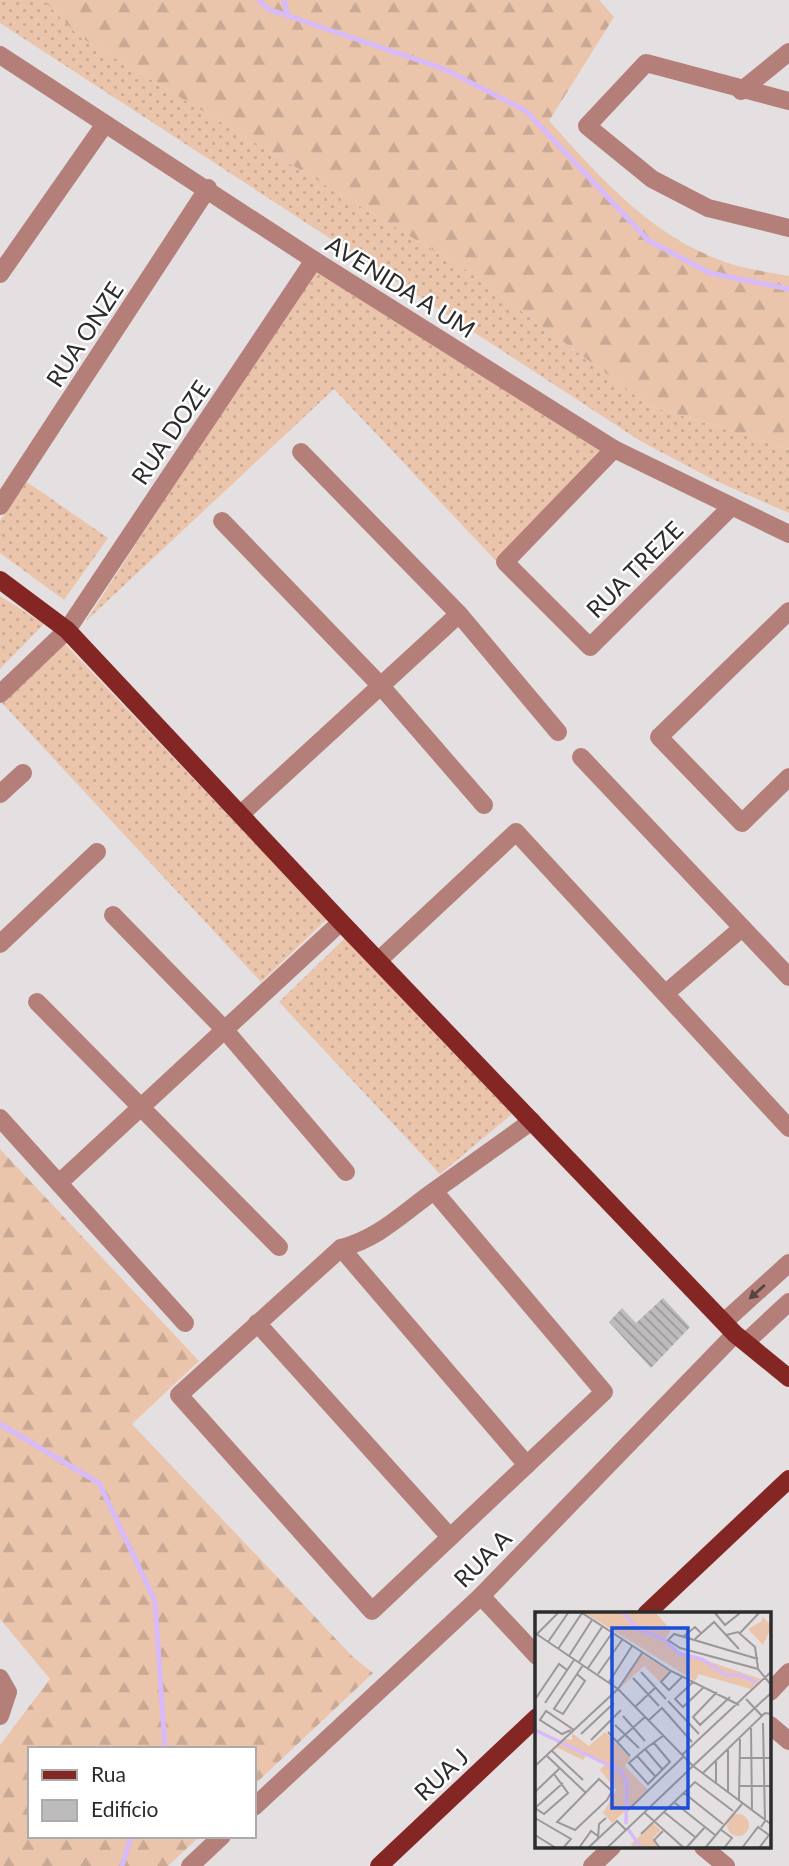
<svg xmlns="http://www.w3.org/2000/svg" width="789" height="1866" viewBox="0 0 789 1866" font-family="Lato,sans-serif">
<defs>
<pattern id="grass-dots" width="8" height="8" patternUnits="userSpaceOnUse" patternTransform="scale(1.75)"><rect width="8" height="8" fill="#ebc4ac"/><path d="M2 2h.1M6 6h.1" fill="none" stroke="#caa994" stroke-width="1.8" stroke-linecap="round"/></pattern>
<pattern id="forest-firs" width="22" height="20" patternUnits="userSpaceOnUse" patternTransform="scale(1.75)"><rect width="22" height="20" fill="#ebc4ac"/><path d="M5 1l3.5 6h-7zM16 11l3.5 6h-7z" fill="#caa994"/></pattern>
<pattern id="building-back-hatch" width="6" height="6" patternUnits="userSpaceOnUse" patternTransform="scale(1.75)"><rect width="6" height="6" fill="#bebbbd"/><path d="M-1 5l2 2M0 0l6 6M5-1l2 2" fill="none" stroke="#9b989a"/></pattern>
</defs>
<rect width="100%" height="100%" fill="#e4e0e1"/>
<!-- grass -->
<g fill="url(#grass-dots)">
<path d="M0 0H43L80 37 466 270 650 406 789 449V513L716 481 642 442 0 23Z"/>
<path d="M315 269 601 449 496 561 334 389 86 621Z"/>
<path d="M27 482 108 538 64 600 0 553V521Z"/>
<path d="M0 596 44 624 0 669Z"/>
<path d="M63 642 327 919 261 982 2 703Z"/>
<path d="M345 938 512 1114 440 1174 279 1002Z"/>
</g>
<!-- forest -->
<g fill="url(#forest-firs)">
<path d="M43 0H599L614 17 549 121C603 180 652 238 731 264 749 270 770 272 789 276V449L650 406 466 270 80 37Z"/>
<path d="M0 1149 199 1361 132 1424 353 1657 373 1673 254 1785V1749H30V1836H200L168 1866H0V1745L50 1679 0 1619Z"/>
</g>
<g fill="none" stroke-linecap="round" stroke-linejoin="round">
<!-- stream -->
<g stroke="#d6baf9" stroke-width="5">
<path d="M259 0 268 9 444 69 526 111 649 241 710 273 789 289"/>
<path d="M284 0 288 16"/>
<path d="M0 1424 99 1483 155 1601 165 1749"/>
<path d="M122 1866 131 1836"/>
</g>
</g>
<!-- building -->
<path fill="url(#building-back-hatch)" d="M663 1298 690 1327 651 1368 609 1322 622 1308 636 1323Z"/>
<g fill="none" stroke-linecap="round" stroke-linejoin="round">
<!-- minor -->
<g stroke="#b47f79" stroke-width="18">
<path d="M0 55 314 260 614 449 789 534"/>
<path d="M741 91 789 52"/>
<path d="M789 101 646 63 587 126 652 179 708 208 789 228"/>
<path d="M0 274 105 124"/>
<path d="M614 449 505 562 590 647 730 508"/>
<path d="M301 452 459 614 558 732"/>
<path d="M0 506 208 188"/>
<path d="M222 521 380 685 484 805"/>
<path d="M789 611 659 737 742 823 789 777"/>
<path d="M0 694 67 630 314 260"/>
<path d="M581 757 789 977"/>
<path d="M0 794 23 773"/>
<path d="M241 814 459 614"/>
<path d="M113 915 224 1029 346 1172"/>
<path d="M0 944 97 852"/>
<path d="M379 960 516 832 789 1128"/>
<path d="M666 993 742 928"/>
<path d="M37 1002 279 1247"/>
<path d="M0 1118 185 1323"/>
<path d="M59 1183 341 922"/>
<path d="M434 1191 604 1392 372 1611 179 1395 341 1248C378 1239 403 1213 434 1191L532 1121"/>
<path d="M341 1248 527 1465"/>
<path d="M724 1322 789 1263"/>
<path d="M257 1323 450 1537"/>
<path d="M746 1342 789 1302"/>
<path d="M481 1596 537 1656"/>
<path d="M0 1678 8 1692 0 1716"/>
<path d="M770 1692 789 1672"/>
<path d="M770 1725 789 1741"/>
<path d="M254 1807 481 1596 735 1334"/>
<path d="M703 1847 726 1866"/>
<path d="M190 1866 222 1836"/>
<path d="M592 1866 612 1847"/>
</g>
<!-- major -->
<g stroke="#842624" stroke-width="18">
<path d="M0 580 67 630 341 922 735 1334 789 1378"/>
<path d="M646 1614 789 1479"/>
<path d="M379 1866 537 1717"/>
</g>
</g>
<!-- one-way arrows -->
<defs><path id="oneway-solid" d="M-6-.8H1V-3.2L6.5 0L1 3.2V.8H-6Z" transform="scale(1.75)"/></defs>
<use fill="#564543" href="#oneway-solid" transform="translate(757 1292) rotate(138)"/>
<g text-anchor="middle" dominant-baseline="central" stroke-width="5" stroke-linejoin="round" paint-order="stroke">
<!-- street labels -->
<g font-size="24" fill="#2d2c2c" stroke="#fff">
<text transform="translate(401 286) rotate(32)">AVENIDA A UM</text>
<text transform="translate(84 334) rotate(-57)">RUA ONZE</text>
<text transform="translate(170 432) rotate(-56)">RUA DOZE</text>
<text transform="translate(634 569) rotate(-45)">RUA TREZE</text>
<text transform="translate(482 1558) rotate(-45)">RUA A</text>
<text transform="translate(441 1774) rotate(-43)">RUA J</text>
</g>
</g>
<!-- overview -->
<g transform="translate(535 1612)">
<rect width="236" height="236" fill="#e4e0e1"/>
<path d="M50 1H66L84 20 139 55 164 62 160 69ZM107 42 135 59 125 70 109 54 85 76Z" fill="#ebc4ac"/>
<path d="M65 1H121L136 18 130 28 143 39 226 67 216 77 139 55 84 20ZM227 4 237 14 228 33 213 17 227 9ZM70 120 96 147 90 154 113 178 77 211 68 201 81 178 65 158 71 151 51 144 48 148 21 135 29 127 37 128V121L54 134ZM118 211 126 218 118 226 124 236H98L96 232Z" fill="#ebc4ac"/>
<path d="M192 213a11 11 0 1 1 22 0a11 11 0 1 1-22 0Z" fill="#ebc4ac"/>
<path fill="none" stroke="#d6baf9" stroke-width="3.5" d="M88 1 103 17 128 27 145 42 167 47 191 63H205L221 70M0 118 86 159 92 171 91 212M93 217 106 236"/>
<path fill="none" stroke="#9b9899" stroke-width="2" d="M180 1 190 13 205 1M0 21 83 77 158 154 72 236M205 21 224 1M1 23 23 1M191 23 203 20 220 35 223 56M148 25 160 15 166 21M160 27 179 10 204 37M13 30 33 1M23 37 47 1 136 59 204 93M34 44 57 8M223 47 139 22 133 28 145 36 223 57 237 74M44 50 67 15M53 56 77 21M136 59 126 70 134 78 147 65M106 60 131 87M42 62 50 69 28 102 19 97 48 53M63 62 87 28M98 66 124 94M74 70 97 34M158 70 140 87 148 95 169 75M182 80 158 105 165 113 195 85M237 80 158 154 237 213M1 86 24 52 32 58M211 87 227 104M133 89 164 122M10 91 39 48M101 94 121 75M88 104 110 129M114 108 127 96 157 130M80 113 104 136M216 116 217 199M36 118 27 122 5 108 11 99 39 118M73 120 95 144M46 122 79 91M56 128 86 98M82 130 110 105M119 131 135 150 113 172 94 151 110 137 128 124M110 137 127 157M16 138 48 168M11 143 51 181M147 143 237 59M102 144 120 164M205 146H237M0 154 83 77 107 41M168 161 230 101 237 102M64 167 77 179 72 188 40 218 22 210ZM181 171V149M205 174H237M0 180 25 156M193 180V138M149 181 188 212M204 189 205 127M140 191 180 223M0 196 9 202 33 181 19 162M0 196 28 171M93 198 148 145M129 200 160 225M110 201 149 236M0 206 36 227 28 236M226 215 230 209 228 111M185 217 197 226 189 236M106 222 160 170 198 199M0 223 21 236M63 226 64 212 71 206M44 236 56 219 63 224M53 236 82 209 91 218M125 236 119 228 128 219M151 236 170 215M170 236 207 192M207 236 223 215 234 223 224 236"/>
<path fill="#1d4ed8" fill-opacity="0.15" stroke="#1d4ed8" stroke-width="3.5" d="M77 16H153V196H77Z"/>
<rect width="236" height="236" fill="none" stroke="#2d2c2c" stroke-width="3.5"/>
</g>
<!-- legend -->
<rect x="28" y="1747" width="228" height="91" fill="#ffffff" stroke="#ababab" stroke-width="2"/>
<rect x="42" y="1770" width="35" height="10" fill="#842624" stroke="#ababab" stroke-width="2"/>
<text x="91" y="1782" font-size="21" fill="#2d2c2c">Rua</text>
<rect x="42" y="1800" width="35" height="21" fill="#bebbbd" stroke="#ababab" stroke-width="2"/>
<text x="91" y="1817" font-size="21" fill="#2d2c2c">Edifício</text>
</svg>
